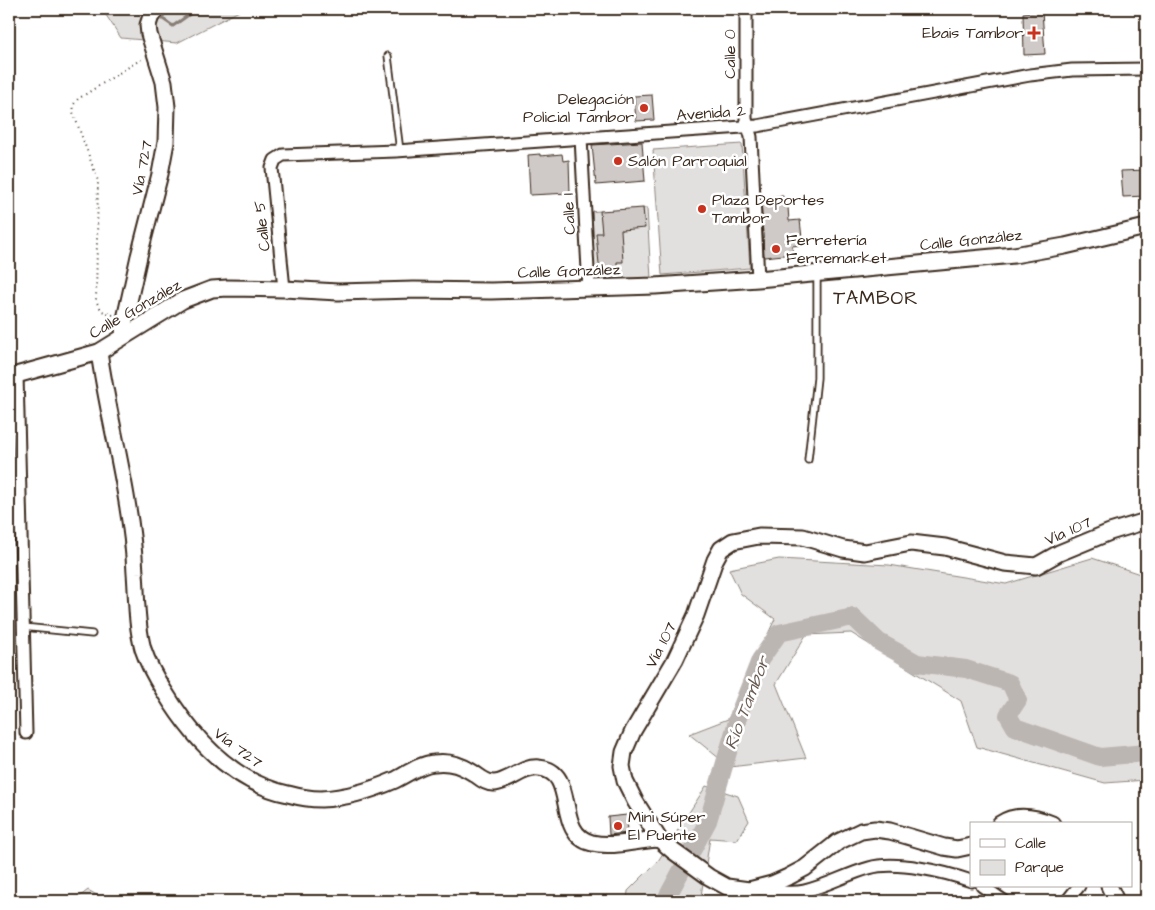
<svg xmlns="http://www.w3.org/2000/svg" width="1155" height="910" viewBox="0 0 1155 910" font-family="'Architects Daughter',sans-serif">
<rect width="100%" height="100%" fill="#fff"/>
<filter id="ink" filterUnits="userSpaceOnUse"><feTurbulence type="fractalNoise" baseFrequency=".02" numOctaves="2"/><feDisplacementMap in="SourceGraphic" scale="10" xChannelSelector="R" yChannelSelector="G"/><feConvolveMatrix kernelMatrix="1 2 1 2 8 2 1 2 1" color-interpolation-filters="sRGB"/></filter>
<g filter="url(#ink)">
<!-- green -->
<g fill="#e2e0de" stroke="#8e857e">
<path d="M102 9H243L177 43 121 38Z"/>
<path d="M742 144 750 268 662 275 653 150Z"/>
<path d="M643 208H647L651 279 595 283 588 212 600 211 644 228Z"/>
<path d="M1092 558 1146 576V780L1105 783 977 747 961 701 851 633 806 635 776 684 806 758 730 767 689 734 728 719 775 619 741 594 729 569 779 559 889 565 1006 584Z"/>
<path d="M706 786 738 796 749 821 737 840 710 838 701 896 687 901H627L628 891 658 861Z"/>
<path d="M88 890 107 901H74Z"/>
</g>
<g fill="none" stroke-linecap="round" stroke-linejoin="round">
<!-- stream -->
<path stroke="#887e77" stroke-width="3" d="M157 15 173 26 197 9"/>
<!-- river -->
<path stroke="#bcb6b3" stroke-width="18" d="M665 901 708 821 740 711 760 660 779 633 853 617 879 642 917 663 966 669 1010 683 1018 700 1008 715 1015 727 1100 757 1146 753"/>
</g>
<!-- building -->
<g fill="#cfcac7" stroke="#3b2a1e">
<path d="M1042 11 1045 54 1024 55 1023 13Z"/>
<path d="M652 95 654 120 636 121 634 96Z"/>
<path d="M642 142 645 181 596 185 592 145Z"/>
<path d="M540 154V156L562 154 563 161 569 160 570 193 530 195 528 155Z"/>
<path d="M1146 170V196L1123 197 1121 171Z"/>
<path d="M783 196 784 207H788L789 221 800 220 802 238H800L801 245 792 246 793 254 764 257 761 197Z"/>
<path d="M643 208 645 228 621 230 623 262H617V273L600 274 596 233H602L600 211Z"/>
<path d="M627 815 628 833 609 835 608 817Z"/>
</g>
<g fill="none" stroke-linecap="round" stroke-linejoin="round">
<!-- lane casing -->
<g stroke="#3b2a1e" stroke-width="9">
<g id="lane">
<path d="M388 56 400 151"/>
<path d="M808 460 817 378V275"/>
<path d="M23 627 92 634"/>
</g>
</g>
<!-- street casing -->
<g stroke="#3b2a1e" stroke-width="15">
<g id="street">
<path d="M746 9V119L751 137 758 279"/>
<path d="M581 138 589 289"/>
<path d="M284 289 272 168 275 160 283 155 396 151 757 126 1030 75 1072 70 1146 69"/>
<path d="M17 375 26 733"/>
<path d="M982 886 1004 901"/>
<path d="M762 890C775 891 791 894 804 891 827 886 847 874 869 868 896 860 945 872 971 881"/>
<path d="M1067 901 1079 886"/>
</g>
</g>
<!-- secondary casing -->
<g stroke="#3b2a1e" stroke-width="19">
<g id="secondary">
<path d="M124 336 123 328 139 256 160 174 166 142 167 107 164 82 149 34 148 25 151 16 158 9"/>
<path d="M99 352C106 402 119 452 127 502 131 525 134 549 135 573 137 598 136 624 143 649 148 664 155 677 164 691 193 739 232 782 288 794 299 797 310 799 321 799 346 798 372 790 395 780 407 774 420 764 434 763 447 761 459 764 470 771 478 775 485 784 495 783 511 781 523 766 539 768 579 771 553 834 592 843 613 848 638 840 659 839"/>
<path d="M9 377 99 352 183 300 212 289 227 288 284 289 338 292 414 290 491 291 655 286 758 279 1014 255 1065 246 1146 227"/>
<path d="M1000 824C1016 813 1035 817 1052 824"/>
<path d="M971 846 957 849 944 847 890 831 875 829 861 831 838 842 805 868 788 877 772 884 749 890 727 887 709 877 673 851 659 839 635 801 625 781 622 766 624 752 633 731 675 660 696 615 715 560 721 549 733 541 759 536 803 537 843 549 865 552 911 543 945 547 1005 563 1036 566 1059 553 1110 532 1146 521"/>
<path d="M1109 886 1116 901"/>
</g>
</g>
<!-- path -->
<path stroke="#3b2a1e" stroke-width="2" stroke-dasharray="1 4" stroke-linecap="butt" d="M113 315 102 311 96 301 98 181 73 112 74 104 78 99 143 58"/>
<!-- lane -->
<use href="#lane" stroke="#fff" stroke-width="5.5"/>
<!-- street -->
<use href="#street" stroke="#fff" stroke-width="11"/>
<!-- secondary -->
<use href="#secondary" stroke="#fff" stroke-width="15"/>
</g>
</g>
<!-- markers -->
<g fill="#c8321e" stroke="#fff" stroke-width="2">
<path d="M1031.5 25.5h5v5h5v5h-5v5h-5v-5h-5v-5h5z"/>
<circle cx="644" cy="108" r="5"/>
<circle cx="618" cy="161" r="5"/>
<circle cx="702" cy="209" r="5"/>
<circle cx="776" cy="249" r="5"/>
<circle cx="618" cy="826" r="5"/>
</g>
<g text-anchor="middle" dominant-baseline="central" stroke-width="5" stroke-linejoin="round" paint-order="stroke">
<!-- poi labels -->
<g font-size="16" fill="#3b2a1e" stroke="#fff" text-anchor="start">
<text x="1023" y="33" text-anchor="end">Ebais Tambor</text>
<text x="634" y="99" text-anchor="end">Delegación<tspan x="634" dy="18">Policial Tambor</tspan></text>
<text x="628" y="161">Salón Parroquial</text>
<text x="712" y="200">Plaza Deportes<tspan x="712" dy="18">Tambor</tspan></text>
<text x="786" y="240">Ferretería<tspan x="786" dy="18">Ferremarket</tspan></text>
<text x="628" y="817">Mini Súper<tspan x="628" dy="18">El Puente</tspan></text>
</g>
<!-- street labels -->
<g font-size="16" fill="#3b2a1e" stroke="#fff">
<text transform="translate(730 54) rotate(-90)">Calle 0</text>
<text transform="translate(711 113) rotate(-4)">Avenida 2</text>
<text transform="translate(142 168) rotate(-79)">Vía 727</text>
<text transform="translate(569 214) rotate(-93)">Calle 1</text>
<text transform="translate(262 226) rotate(-96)">Calle 5</text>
<text transform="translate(971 240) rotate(-6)">Calle González</text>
<text transform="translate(569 271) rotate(-2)">Calle González</text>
<text transform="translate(135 309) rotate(-30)">Calle González</text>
<text transform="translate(1068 531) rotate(-24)">Vía 107</text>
<text transform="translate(661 645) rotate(-63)">Vía 107</text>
<text transform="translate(238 748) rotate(37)">Vía 727</text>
</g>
<!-- water labels -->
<g font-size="18" font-style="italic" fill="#685b52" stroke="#fff">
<text transform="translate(747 703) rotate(-69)">Río Tambor</text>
</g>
<!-- quarter labels -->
<g font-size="19" letter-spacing="1" fill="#3b2a1e" stroke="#fff">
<text x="876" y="298">TAMBOR</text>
</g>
</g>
<!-- margin -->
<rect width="1155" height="910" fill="none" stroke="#fff" stroke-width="30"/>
<rect x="15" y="15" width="1125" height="880" fill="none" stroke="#3b2a1e" stroke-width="2" filter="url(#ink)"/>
<!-- legend -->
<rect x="970" y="822" width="162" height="65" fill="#ffffff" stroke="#b1aaa5"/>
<rect x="980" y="839" width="25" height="8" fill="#ffffff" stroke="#b1aaa5"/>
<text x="1015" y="848" font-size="15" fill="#3b2a1e">Calle</text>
<rect x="980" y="860" width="25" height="15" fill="#e2e0de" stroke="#b1aaa5"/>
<text x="1015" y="872" font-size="15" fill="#3b2a1e">Parque</text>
</svg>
